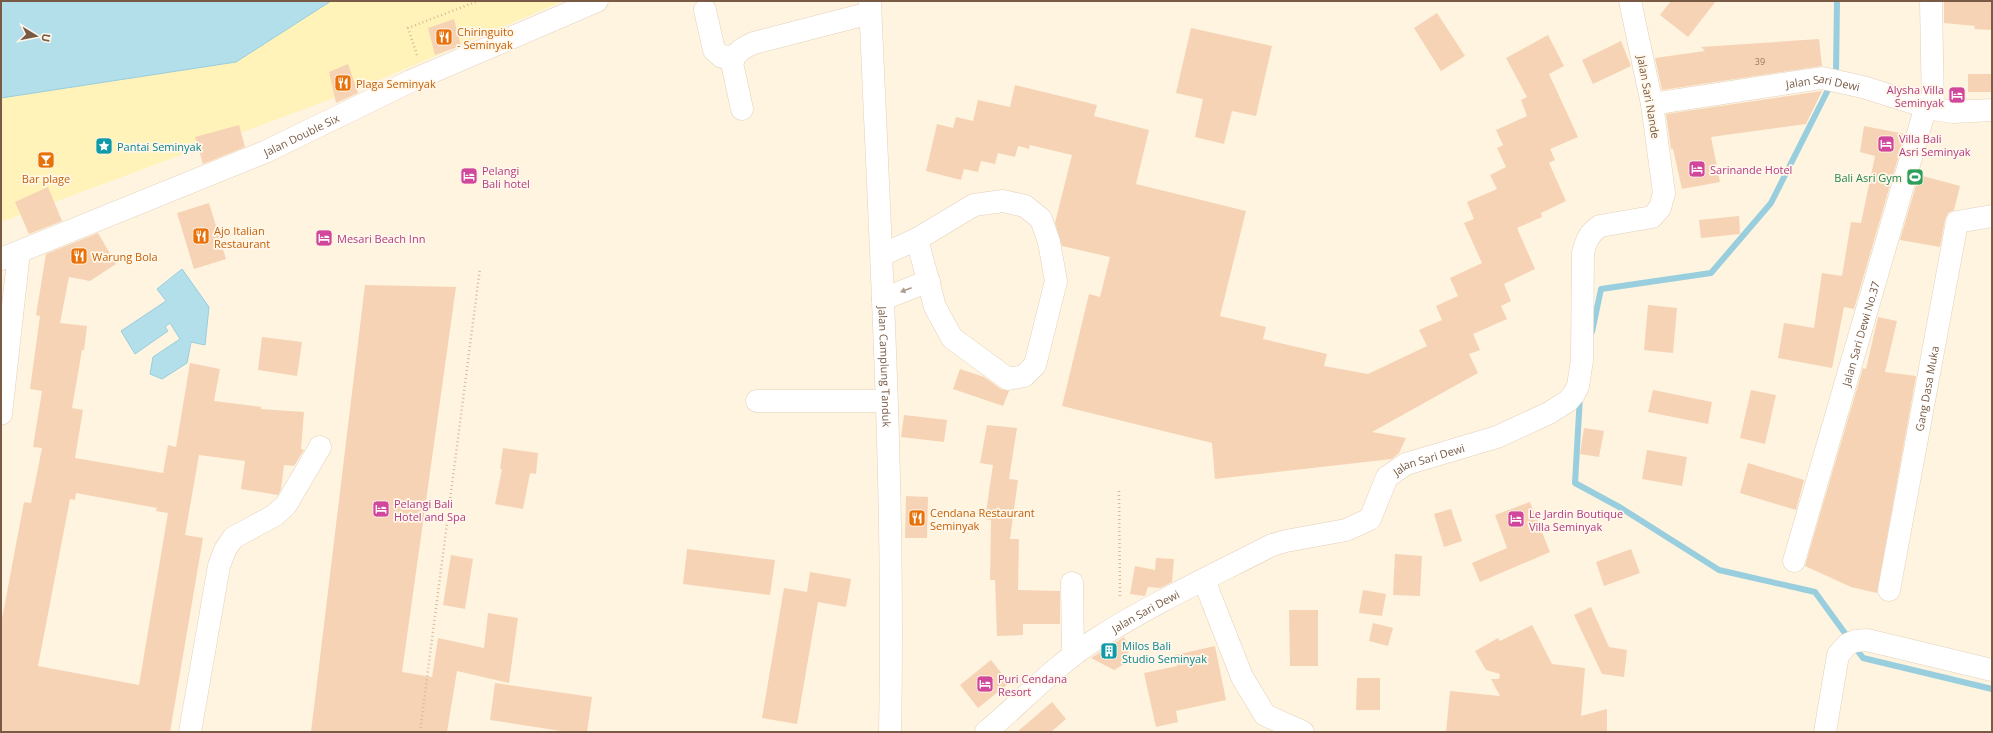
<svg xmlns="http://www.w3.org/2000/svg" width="1993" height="733" viewBox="0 0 1993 733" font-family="'Open Sans',sans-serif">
<rect width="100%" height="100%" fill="#fef4e0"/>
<!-- sand -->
<path fill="#fff3ba" d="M331 1H563L361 88 1 222V98L236 62Z"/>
<!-- water -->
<g fill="#b3dfea" stroke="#98cedd">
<path d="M1 1H331L236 62 1 98Z"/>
<path d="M182 269 209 307 205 345 191 342 187 363 162 379 150 374 153 357 180 339 170 323 165 327 168 331 135 354 121 331 166 301 157 289Z"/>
</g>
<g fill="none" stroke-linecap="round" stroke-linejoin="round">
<!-- stream -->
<g stroke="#98cedd" stroke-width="6">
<path d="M1592 332 1601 289 1711 273 1771 203 1836 74 1837 1"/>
<path d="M1580 396 1575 483 1621 508 1719 570 1815 592 1863 658 1992 689"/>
</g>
</g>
<!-- building -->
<g fill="#f7d3b5" fill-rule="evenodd">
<path d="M1671 1H1716L1688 37 1660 15Z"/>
<path d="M1944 1H1992V30L1974 29 1975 26 1944 23Z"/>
<path d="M1437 13 1465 56 1441 71 1414 28Z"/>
<path d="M454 19 461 46 435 55 428 28Z"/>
<path d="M1191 28 1272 46 1256 116 1232 111 1224 144 1195 137 1203 99 1176 93Z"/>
<path d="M1548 35 1564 66 1549 74 1578 137 1550 149 1555 160 1549 163 1566 201 1541 213 1542 217 1517 228 1535 269 1504 284 1511 301 1501 306 1507 319 1473 334 1480 350 1469 354 1478 373 1372 432 1406 438 1399 453 1392 459 1215 479 1212 443 1062 406 1089 294 1100 297 1110 257 1062 246 1055 223 1072 155 1030 145 1029 149 1018 146 1015 157 998 153 995 164 981 161 978 172 964 169 961 180 926 171 937 124 953 128 956 117 973 121 978 100 1010 107 1015 85 1097 105 1094 116 1149 130 1136 184 1246 211 1220 316 1266 327 1263 339 1327 354 1324 366 1368 374 1427 346 1419 330 1442 320 1436 306 1458 296 1450 278 1482 263 1464 223 1474 219 1467 202 1497 189 1490 175 1506 167 1497 148 1503 145 1496 130 1527 116 1521 100 1527 97 1506 58Z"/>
<path d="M1819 39 1822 66 1662 90 1655 58 1705 51 1701 47Z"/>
<path d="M1621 41 1631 66 1593 84 1582 60Z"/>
<path d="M348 64 358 93 336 103 329 72Z"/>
<rect x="1968" y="74" width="24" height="18"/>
<path d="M1822 91 1806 124 1711 137 1720 182 1682 189 1673 149H1671L1666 114Z"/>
<path d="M239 125 245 147 203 164 195 137Z"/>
<path d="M1864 126 1905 134 1854 309 1844 307 1832 368 1778 358 1784 323 1814 328 1822 273 1842 276 1851 222 1861 223 1875 156 1860 152Z"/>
<path d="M1919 175 1960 186 1954 210 1948 213 1945 220 1940 247 1900 240Z"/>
<path d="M48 187 62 221 29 234 15 202Z"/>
<path d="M209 203 226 259 194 269 177 213Z"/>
<path d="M1739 216 1740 234 1701 238 1699 220Z"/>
<path d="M98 233 116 264 90 281 69 277 60 323 87 326 84 350H82L72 408 83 410 75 458 163 473 168 445 176 447 190 363 220 369 214 401 261 407V409L304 412 301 449 304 450 294 466 284 465 281 489 278 495 241 489 245 461 199 455 185 535 203 538 170 732H1V624L24 502 31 503 42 448 33 447 42 391 30 389 40 316 36 315 46 254ZM76 493 157 508 156 511 168 513 139 685 38 666 70 499 75 500Z"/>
<path d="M365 285 456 287 402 672 432 677 438 638 484 648 488 613 518 618 509 683 457 671 447 732H311Z"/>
<path d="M1648 305 1677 308 1673 353 1644 350Z"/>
<path d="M1878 317 1897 321 1885 372 1916 376 1877 593 1851 587 1805 566 1863 368 1866 369Z"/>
<path d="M262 337 302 342 297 376 258 370Z"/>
<path d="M960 369 984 377 1001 389 1009 391 1003 406 953 389Z"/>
<path d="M1653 390 1712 402 1708 424 1648 412Z"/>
<path d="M1751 390 1776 395 1765 444 1740 438Z"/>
<path d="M904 415 947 420 944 442 901 437Z"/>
<path d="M987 425 1017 428 1009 479 1018 480 1010 539H1019L1018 590 1060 591V624H1023V635L997 636 995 580H990L991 520 985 519 993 465 980 463Z"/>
<path d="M1584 428 1604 431 1599 457 1580 454Z"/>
<path d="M503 448 538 453 536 474 530 473 523 509 495 504 502 469H500Z"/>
<path d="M1647 450 1687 457 1682 486 1642 479Z"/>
<path d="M1748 463 1804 480 1796 510 1740 493Z"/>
<path d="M906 496 928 497 927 538H905Z"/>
<path d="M1530 502 1550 552 1480 582 1472 563 1507 548 1495 515Z"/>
<path d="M1451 509 1462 541 1444 547 1434 514Z"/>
<path d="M687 549 775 560 770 595 683 584Z"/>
<path d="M1631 549 1640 573 1604 586 1596 562Z"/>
<path d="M1395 554 1422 556 1420 596 1393 595Z"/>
<path d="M451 555 473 559 465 609 443 605Z"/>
<path d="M1156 558 1174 559 1172 582 1160 588 1148 587 1145 596 1130 594 1135 566 1155 570Z"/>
<path d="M810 572 851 579 846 607 818 602 797 724 762 718 784 588 807 592Z"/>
<path d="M1363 590 1386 594 1382 616 1359 613Z"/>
<path d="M1591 607 1609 647 1627 650 1624 677 1602 674 1574 615Z"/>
<path d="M1289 610H1318V666H1290Z"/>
<path d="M1373 623 1393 628 1388 646 1369 641Z"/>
<path d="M1532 625 1552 664 1585 668 1581 716 1607 709V732H1446L1450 691 1500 696 1491 679H1499L1500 674 1486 670 1475 651 1498 638 1500 641Z"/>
<path d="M1124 637 1130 647 1126 663 1114 670 1091 658Z"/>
<path d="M1215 646 1226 700 1176 711 1178 722 1156 727 1144 673 1177 666 1175 655Z"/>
<path d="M991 660 1009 683 978 708 960 685Z"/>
<path d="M1357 678H1380V710H1356Z"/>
<path d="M495 683 592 697 587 732H567L490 720Z"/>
<path d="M1052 702 1066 719 1051 732H1017Z"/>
</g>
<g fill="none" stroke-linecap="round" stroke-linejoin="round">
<!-- minor casing -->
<g stroke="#e3d0bb" stroke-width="23">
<g id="minor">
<path id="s1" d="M870 1C880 244 895 488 890 732"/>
<path d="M1931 1 1933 109"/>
<path d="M705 10 714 50 722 57 734 56"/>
<path id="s2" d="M1652 104 1822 78 1863 87 1933 109 1953 112 1992 110"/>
<path d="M742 109 732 63C736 51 743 48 754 43L870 13"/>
<path d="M882 255 917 239 974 205 1003 201 1025 206 1041 219 1049 242 1056 281 1035 365 1024 376 1008 379 952 338 935 307 917 239"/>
<path id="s3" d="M1 259 265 152 411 81 597 1"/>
<path d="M883 299 929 281"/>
<path d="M757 401H886"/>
<path d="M1 414 19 252"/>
<path id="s4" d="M1794 561 1926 106"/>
<path d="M1204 580 1242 677 1265 715 1303 732"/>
<path d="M1072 583 1073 655"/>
<path id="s5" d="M1889 590 1957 222 1992 216"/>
<path d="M190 732 219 566 225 550 233 538 275 515 286 505 320 447"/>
<path id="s6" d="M986 732C1023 701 1056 664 1098 638 1153 603 1214 575 1272 545L1286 541 1346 530 1370 519 1387 477 1406 464 1497 437 1549 413 1568 401 1574 394 1578 386 1582 360 1583 253C1586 241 1589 233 1600 226L1652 217 1660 208 1664 193 1652 104 1630 1"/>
<path d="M1825 732 1838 655 1848 644 1855 641 1867 640 1992 670"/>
</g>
</g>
<!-- path -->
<g stroke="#dbb698" stroke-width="2.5" stroke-dasharray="1 3" stroke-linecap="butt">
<path d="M417 55 408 28 478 1"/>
<path d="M1119 491 1120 599"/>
<path d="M420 732 480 268"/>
</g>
<!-- minor -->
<use href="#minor" stroke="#fff" stroke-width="22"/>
</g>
<!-- one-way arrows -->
<defs><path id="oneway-solid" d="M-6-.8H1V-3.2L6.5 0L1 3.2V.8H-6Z"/></defs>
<use fill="#ae9c8f" href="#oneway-solid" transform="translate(906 290) rotate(159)"/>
<!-- icons -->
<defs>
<g id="restaurant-square" transform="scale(0.9)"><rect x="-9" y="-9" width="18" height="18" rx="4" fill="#e8710a" stroke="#fff7e9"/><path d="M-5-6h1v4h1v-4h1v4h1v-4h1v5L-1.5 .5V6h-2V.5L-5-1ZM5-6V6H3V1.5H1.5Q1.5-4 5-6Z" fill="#fff"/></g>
<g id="hotel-square" transform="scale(0.9)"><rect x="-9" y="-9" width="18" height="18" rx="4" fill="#d1479c" stroke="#fff7e9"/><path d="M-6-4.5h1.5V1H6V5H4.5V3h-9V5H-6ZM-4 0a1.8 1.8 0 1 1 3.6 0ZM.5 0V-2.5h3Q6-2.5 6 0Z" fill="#fff"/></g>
<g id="sight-square" transform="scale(0.9)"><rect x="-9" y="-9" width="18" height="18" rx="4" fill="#0f9aa8" stroke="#fff7e9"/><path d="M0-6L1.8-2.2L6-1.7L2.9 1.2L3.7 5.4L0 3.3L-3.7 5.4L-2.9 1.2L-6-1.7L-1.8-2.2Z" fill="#fff"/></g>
<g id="bar-square" transform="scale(0.9)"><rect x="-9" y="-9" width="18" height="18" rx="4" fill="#e8710a" stroke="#fff7e9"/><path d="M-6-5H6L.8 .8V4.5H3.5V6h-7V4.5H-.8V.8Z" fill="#fff"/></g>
<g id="stadium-square" transform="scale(0.9)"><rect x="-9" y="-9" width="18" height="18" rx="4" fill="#2e9e5b" stroke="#fff7e9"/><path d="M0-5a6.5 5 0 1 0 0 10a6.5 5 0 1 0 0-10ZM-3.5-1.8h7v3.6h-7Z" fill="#fff"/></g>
<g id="building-square" transform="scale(0.9)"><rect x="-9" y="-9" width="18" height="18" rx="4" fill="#0f9aa8" stroke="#fff7e9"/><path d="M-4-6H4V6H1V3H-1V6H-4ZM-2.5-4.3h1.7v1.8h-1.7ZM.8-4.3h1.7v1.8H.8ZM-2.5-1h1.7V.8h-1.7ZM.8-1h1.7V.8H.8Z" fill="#fff"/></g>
</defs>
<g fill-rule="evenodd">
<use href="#restaurant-square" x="444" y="37"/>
<use href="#restaurant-square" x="343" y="83"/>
<use href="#hotel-square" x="1957" y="95"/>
<use href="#hotel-square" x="1886" y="144"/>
<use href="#sight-square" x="104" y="146"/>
<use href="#bar-square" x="46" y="160"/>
<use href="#hotel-square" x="1697" y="169"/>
<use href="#hotel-square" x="469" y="176"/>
<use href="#stadium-square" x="1915" y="177"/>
<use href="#restaurant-square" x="201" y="236"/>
<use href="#hotel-square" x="324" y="238"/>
<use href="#restaurant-square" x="79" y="256"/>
<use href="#hotel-square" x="381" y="509"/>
<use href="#restaurant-square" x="917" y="518"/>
<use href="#hotel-square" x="1516" y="519"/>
<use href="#building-square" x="1109" y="651"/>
<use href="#hotel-square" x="985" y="684"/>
</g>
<g text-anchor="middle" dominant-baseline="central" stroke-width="3.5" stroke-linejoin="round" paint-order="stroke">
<!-- number labels -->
<g font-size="9" fill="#987861">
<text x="1760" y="61">39</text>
</g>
<!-- food labels -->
<g font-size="11" fill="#c56008" stroke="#fff7e9" text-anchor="start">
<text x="457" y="31">Chiringuito<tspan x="457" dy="13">- Seminyak</tspan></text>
<text x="356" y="83">Plaga Seminyak</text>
<text x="46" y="178" text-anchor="middle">Bar plage</text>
<text x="214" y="230">Ajo Italian<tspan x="214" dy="13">Restaurant</tspan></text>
<text x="92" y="256">Warung Bola</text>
<text x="930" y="512">Cendana Restaurant<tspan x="930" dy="13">Seminyak</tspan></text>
</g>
<!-- street labels -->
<g font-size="11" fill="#785a45" stroke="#fff7e9">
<text stroke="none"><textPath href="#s2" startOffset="173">Jalan Sari Dewi</textPath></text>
<text transform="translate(1649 97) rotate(80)">Jalan Sari Nande</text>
<text stroke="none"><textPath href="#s3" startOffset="325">Jalan Double Six</textPath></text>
<text stroke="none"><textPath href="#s4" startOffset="237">Jalan Sari Dewi No.37</textPath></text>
<text stroke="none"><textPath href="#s1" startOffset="366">Jalan Camplung Tanduk</textPath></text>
<text stroke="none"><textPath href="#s5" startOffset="205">Gang Dasa Muka</textPath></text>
<text stroke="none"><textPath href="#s6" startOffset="537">Jalan Sari Dewi</textPath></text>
<text stroke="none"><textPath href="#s6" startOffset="201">Jalan Sari Dewi</textPath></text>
</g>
<!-- hotel labels -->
<g font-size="11" fill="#b23c85" stroke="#fff7e9" text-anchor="start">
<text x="1944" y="89" text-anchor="end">Alysha Villa<tspan x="1944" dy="13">Seminyak</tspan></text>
<text x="1899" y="138">Villa Bali<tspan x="1899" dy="13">Asri Seminyak</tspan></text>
<text x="1710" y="169">Sarinande Hotel</text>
<text x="482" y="170">Pelangi<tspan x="482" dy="13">Bali hotel</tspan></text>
<text x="337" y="238">Mesari Beach Inn</text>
<text x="394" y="503">Pelangi Bali<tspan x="394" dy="13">Hotel and Spa</tspan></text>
<text x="1529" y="513">Le Jardin Boutique<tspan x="1529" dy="13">Villa Seminyak</tspan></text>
<text x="998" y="678">Puri Cendana<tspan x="998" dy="13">Resort</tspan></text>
</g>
<!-- culture labels -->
<g font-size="11" fill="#0d838f" stroke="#fff7e9" text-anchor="start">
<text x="117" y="146">Pantai Seminyak</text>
<text x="1122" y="645">Milos Bali<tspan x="1122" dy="13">Studio Seminyak</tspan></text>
</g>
<!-- leisure labels -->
<g font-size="11" fill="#27864d" stroke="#fff7e9" text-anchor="end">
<text x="1902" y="177">Bali Asri Gym</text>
</g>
</g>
<!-- border -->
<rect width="1993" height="733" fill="none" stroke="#785a45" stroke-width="4"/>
<!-- north arrow -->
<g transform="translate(36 36) rotate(100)" stroke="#fff7e9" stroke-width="3" paint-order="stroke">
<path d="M0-3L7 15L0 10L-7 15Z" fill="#785a45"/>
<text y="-6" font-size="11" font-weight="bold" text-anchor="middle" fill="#785a45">U</text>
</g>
</svg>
